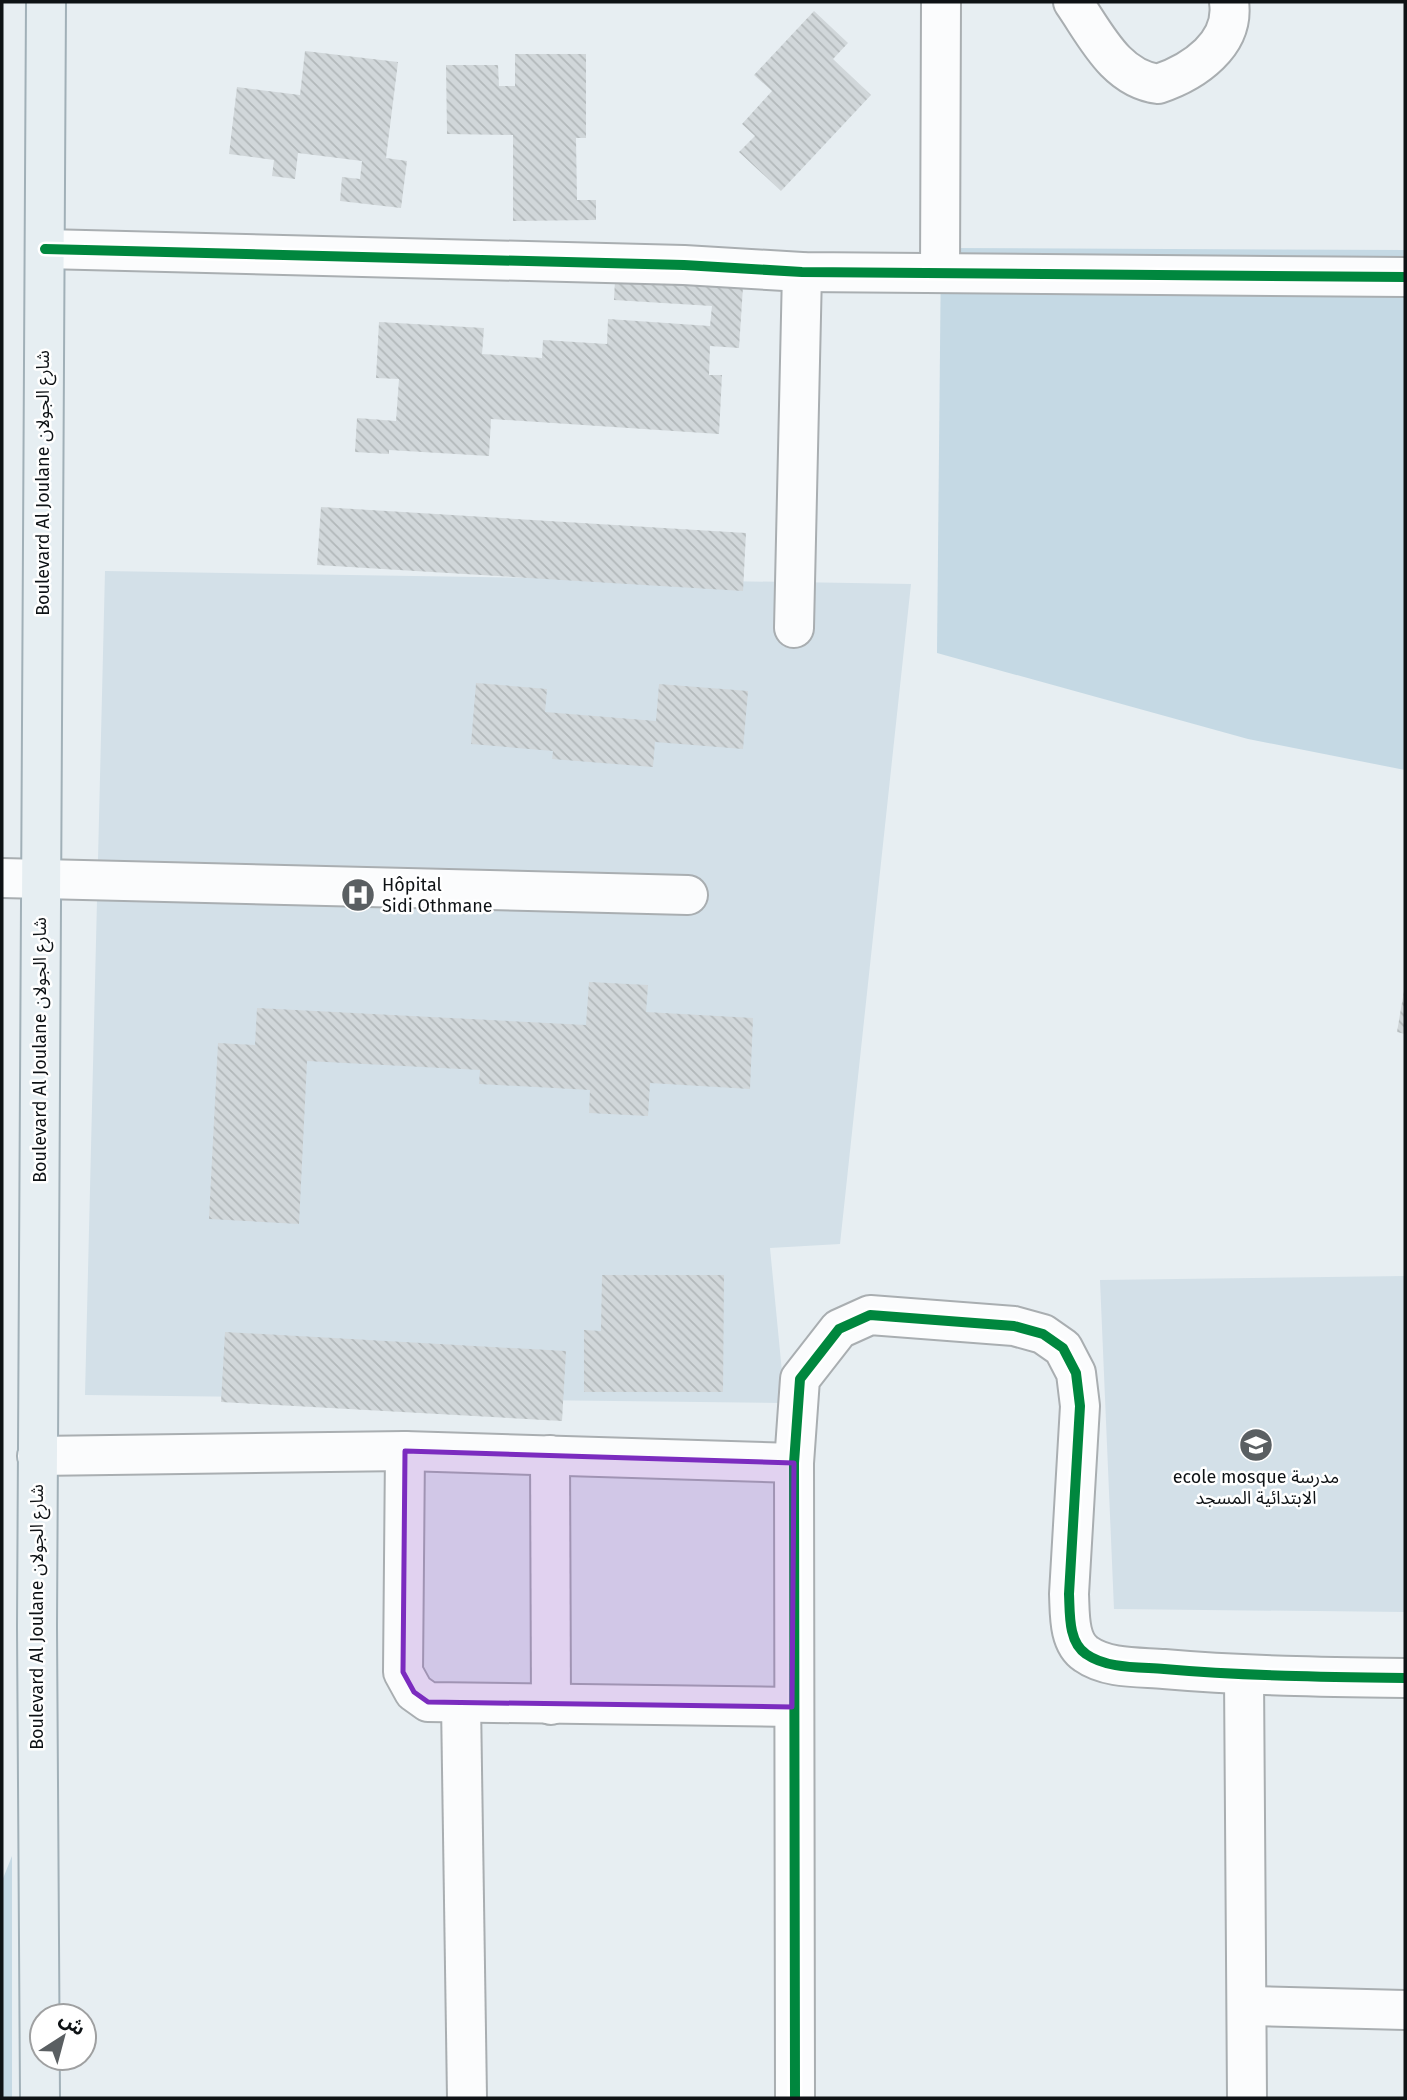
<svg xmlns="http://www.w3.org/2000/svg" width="1407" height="2100" viewBox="0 0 1407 2100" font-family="'Fira Sans','Noto Sans Arabic',sans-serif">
<defs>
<pattern id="building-back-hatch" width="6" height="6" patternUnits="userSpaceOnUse" patternTransform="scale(1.75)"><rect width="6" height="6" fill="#d1d7da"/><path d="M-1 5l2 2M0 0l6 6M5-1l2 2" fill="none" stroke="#b2b8ba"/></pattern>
</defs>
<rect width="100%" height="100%" fill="#e7eef2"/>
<!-- built -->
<g fill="#d3e0e8">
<path d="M105 571 911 584 840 1244 770 1248 785 1403 85 1395Z"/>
<path d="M1405 1276V1612L1114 1609 1100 1280Z"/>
</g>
<!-- green -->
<g fill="#c5d9e4">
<path d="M941 248 1405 250V770L1248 739 937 653Z"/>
<path d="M12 1856V2098H2V1881Z"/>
</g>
<!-- building -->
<g fill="url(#building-back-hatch)">
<path d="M814 11 848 43 833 59 871 95 781 191 739 152 755 136 742 124 772 91 754 75Z"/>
<path d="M305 51 398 62 386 158 407 161 401 208 340 201 342 177 360 179 362 161 298 153 295 179 272 176 274 160 229 154 237 87 300 95Z"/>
<path d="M515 54H586V138H576L577 200H596V220L513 221V135L447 134 446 65H498L499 86H515Z"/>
<path d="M615 280 743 287 739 348 710 346 709 375H722L719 434 491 419 489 456 389 450V454L355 452 357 418 396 421 399 379 376 378 379 322 484 328 482 354 542 358 543 340 607 344 608 319 710 326 712 306 614 300Z"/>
<path d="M321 507 746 533 743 591 317 565Z"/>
<path d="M476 683 547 689 545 712 656 721 659 684 748 691 743 749 655 742 653 767 552 759 553 751 471 744Z"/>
<path d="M589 982 648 985 646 1012 753 1018 750 1089 650 1083 648 1116 589 1113 590 1090 479 1084 480 1070 307 1061 299 1224 209 1219 218 1043 255 1045 257 1008 586 1025Z"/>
<path d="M1404 991H1405V1034L1397 1032Z"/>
<path d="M602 1275H724L723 1392H584V1330L601 1331Z"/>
<path d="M225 1332 566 1351 562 1421 221 1402Z"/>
</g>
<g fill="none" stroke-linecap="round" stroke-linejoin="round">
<!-- minor casing -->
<g stroke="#a9aeb1" stroke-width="42">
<g id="minor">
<path d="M1073 2C1096 35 1115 78 1158 84 1194 72 1235 44 1229 2"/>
<path d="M45 249 684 265 802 272 1405 277"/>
<path d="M940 273 941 2"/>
<path d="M794 628 802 272"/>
<path d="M2 878 688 895"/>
<path d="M405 1451 403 1672 414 1692 428 1702 792 1707"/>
<path d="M550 1455 551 1705"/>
<path d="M37 1456 405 1451 794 1463"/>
<path d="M1244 1676 1247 2098"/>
<path d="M461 1703 467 2098"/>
<path d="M1248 2006 1405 2010"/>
<path d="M795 2098 794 1463 800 1379 839 1329 870 1315 1014 1326 1043 1334 1063 1348 1076 1373 1080 1406 1069 1594C1070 1613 1068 1642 1086 1654 1107 1669 1140 1667 1164 1669 1245 1676 1325 1677 1405 1678"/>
</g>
</g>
<!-- major casing -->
<g stroke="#a1b0b8" stroke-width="42">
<path id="major" d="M40 2098 37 1627 46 2"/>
</g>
<!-- minor -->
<use href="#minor" stroke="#fbfcfd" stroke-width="38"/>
<!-- major -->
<use href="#major" stroke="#e6eef2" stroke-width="38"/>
<!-- cycleway casing -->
<g stroke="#fff" stroke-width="15">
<g id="cycleway">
<path d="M45 249 684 265 802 272 1405 277"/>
<path d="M795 2098 794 1463 800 1379 839 1329 870 1315 1014 1326 1043 1334 1063 1348 1076 1373 1080 1406 1069 1594C1070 1613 1068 1642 1086 1654 1107 1669 1140 1667 1164 1669 1245 1676 1325 1677 1405 1678"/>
</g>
</g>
<!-- cycleway -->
<use href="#cycleway" stroke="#00873e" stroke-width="10"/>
</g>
<!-- marked area -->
<path fill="#7b2cbf" fill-opacity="0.2" stroke="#7b2cbf" stroke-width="5" stroke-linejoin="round" d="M405 1451 794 1463 792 1707 428 1702 414 1692 403 1672Z"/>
<!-- icons -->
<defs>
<g id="hospital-disc" transform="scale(1.75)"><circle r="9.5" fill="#5a5f62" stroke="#fff"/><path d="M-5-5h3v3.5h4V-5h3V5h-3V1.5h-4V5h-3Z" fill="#fff"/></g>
<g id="school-disc" transform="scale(1.75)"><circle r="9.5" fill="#5a5f62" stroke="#fff"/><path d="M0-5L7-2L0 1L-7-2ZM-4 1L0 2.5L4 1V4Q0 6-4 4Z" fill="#fff"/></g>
</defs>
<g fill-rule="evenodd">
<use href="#hospital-disc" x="358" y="895"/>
<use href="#school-disc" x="1256" y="1445"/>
</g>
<g text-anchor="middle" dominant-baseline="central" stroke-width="5" stroke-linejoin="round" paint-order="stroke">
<!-- street labels -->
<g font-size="18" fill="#0e1215" stroke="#fff">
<text transform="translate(43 483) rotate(-90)">Boulevard Al Joulane شارع الجولان</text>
<text transform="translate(40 1050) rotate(-90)">Boulevard Al Joulane شارع الجولان</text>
<text transform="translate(37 1617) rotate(-90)">Boulevard Al Joulane شارع الجولان</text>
</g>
<!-- poi labels -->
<g font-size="18" fill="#0e1215" stroke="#fff" text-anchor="start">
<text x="382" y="885">Hôpital<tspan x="382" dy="21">Sidi Othmane</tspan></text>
<text x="1256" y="1477" text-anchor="middle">ecole mosque مدرسة<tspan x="1256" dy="21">الابتدائية المسجد</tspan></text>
</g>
</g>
<!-- border -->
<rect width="1407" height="2100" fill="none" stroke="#0e1215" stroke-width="7"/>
<!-- north arrow -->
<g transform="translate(63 2037) rotate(36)"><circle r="33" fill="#ffffff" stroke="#9fa0a1" stroke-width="2"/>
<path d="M0-5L12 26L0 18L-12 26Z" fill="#5a5f62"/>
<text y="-10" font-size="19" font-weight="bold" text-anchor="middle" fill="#0e1215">ش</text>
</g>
</svg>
